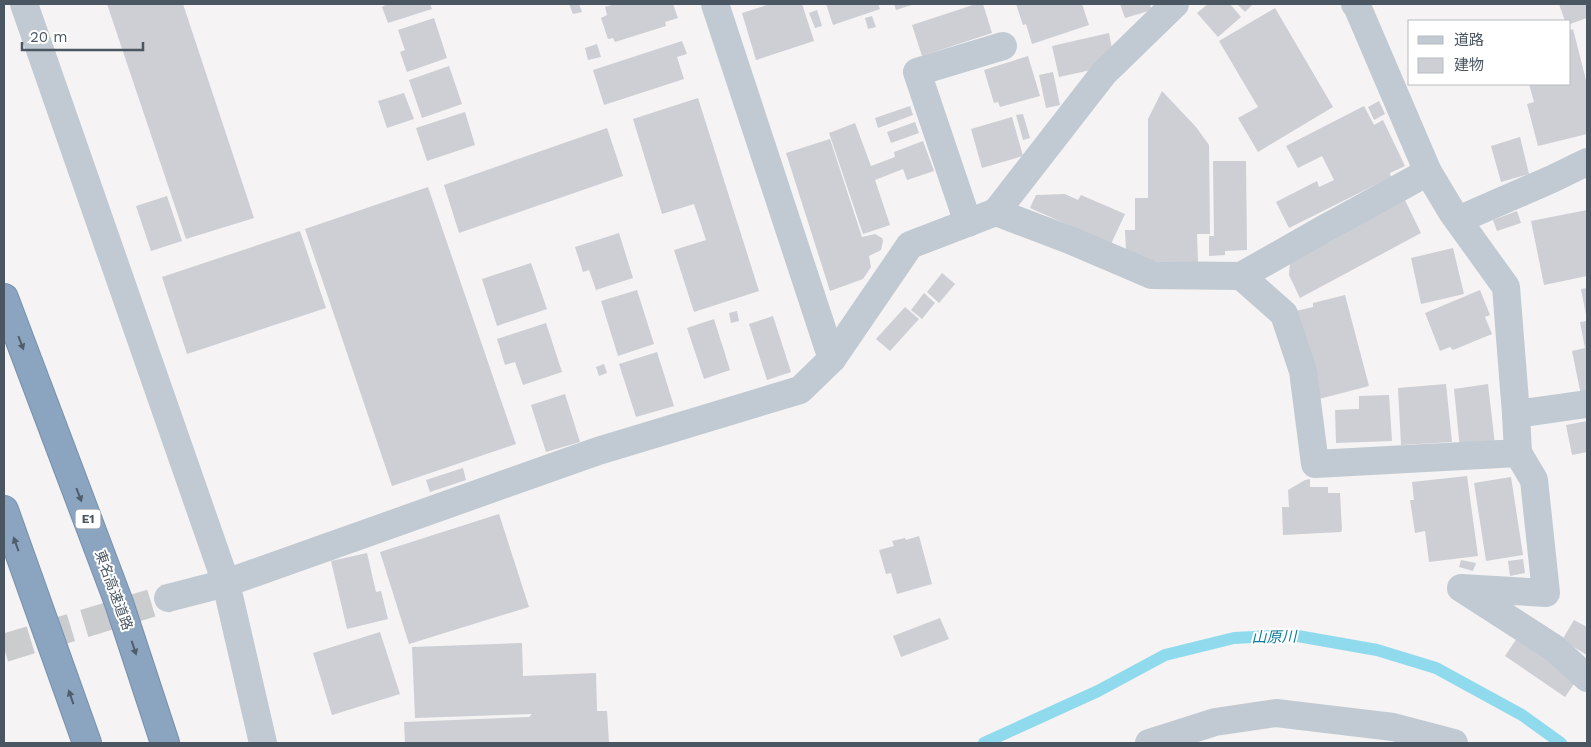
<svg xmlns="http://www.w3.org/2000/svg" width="1591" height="747" viewBox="0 0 1591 747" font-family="'Work Sans','Noto Sans JP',sans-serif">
<rect width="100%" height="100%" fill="#f5f3f3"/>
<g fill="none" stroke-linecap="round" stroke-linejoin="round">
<!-- stream -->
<path stroke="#90daee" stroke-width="12" d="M984 743 1098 691 1165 655 1234 638 1292 635 1377 650 1436 668 1522 715 1561 743"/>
</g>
<!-- building -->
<g fill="#cdcfd5">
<path d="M107 4H183L254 218 186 239Z"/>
<path d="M387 4H430L432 9 388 23 382 7Z"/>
<path d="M569 4H579L582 12 573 14Z"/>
<path d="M615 4H673L678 18 665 22 666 26 615 42 613 38 608 39 601 18 607 15 605 7Z"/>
<path d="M770 4H802L814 41 756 60 742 13Z"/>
<path d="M826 4H878L880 9 833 25Z"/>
<path d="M894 4H915L896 10Z"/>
<path d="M976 4H983L992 33 922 56 912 25Z"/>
<path d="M1016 4H1082L1089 25 1032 44 1026 24 1023 25Z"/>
<path d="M1120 4H1150L1152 10 1125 18Z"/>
<path d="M1208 4H1230L1241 17 1218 37 1197 13Z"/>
<path d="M1237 4H1253L1245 12Z"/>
<path d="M1559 4H1587V18L1570 24V21H1565Z"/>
<path d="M1275 8 1333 107 1258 152 1238 118 1258 107 1219 41Z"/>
<path d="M817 10 822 26 815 28 809 13Z"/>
<path d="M872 16 876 27 868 29 865 18Z"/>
<path d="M434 18 447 58 407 72 400 52 405 50 398 30Z"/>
<path d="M1573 29 1587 84V134L1538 146 1527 104 1534 102 1529 84H1570V30Z"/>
<path d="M1109 33 1113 54 1109 66 1059 77 1052 46Z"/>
<path d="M682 41 687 54 677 57 684 79 604 105 593 70Z"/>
<path d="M597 44 601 57 588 60 585 48Z"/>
<path d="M1028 56 1040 96 1000 107 998 102 994 103 984 70Z"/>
<path d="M449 66 462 104 422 118 409 80Z"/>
<path d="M1053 72 1060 105 1046 108 1039 75Z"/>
<path d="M1162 91 1196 127 1209 145 1210 234H1197L1198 262 1147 261 1126 252 1125 230H1135V198H1148V119Z"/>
<path d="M404 93 414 119 387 128 378 101Z"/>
<path d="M698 98 759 291 694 312 674 250 706 240 694 204 662 214 633 119Z"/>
<path d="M1379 101 1385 114 1374 120 1368 107Z"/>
<path d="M910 106 913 115 878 128 875 118Z"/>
<path d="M1364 106 1374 125 1383 120 1405 166 1390 173 1391 177 1289 228 1276 202 1317 181 1319 187 1334 180 1322 156 1298 168 1286 146Z"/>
<path d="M465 112 475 145 427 161 416 128Z"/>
<path d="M1023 114 1030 138 1023 140 1016 115Z"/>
<path d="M1012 117 1023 156 982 168 971 129Z"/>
<path d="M915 122 919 133 891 143 887 132Z"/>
<path d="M855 123 871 166 895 157 894 152 923 141 934 171 907 180 903 169 875 180 890 225 863 234 829 133Z"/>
<path d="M607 128 623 176 459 233 444 185Z"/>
<path d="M1520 137 1529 174 1501 182 1491 146Z"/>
<path d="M830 139 862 237 875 234 882 238 883 241 881 250 869 256 871 267 863 279 830 291 786 153Z"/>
<path d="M1213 161H1246L1247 250 1225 251V255L1209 256V236H1214Z"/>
<path d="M428 187 516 444 392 486 305 229Z"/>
<path d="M1401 192 1421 233 1300 298 1289 275 1291 249Z"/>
<path d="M1065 194 1078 200 1081 195 1125 214 1111 244 1030 208 1036 195Z"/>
<path d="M167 196 182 241 151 251 136 206Z"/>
<path d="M1587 210V276L1544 285 1531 221Z"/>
<path d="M1517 211 1521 223 1497 231 1493 220Z"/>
<path d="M300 231 326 308 187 354 162 277Z"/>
<path d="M619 233 633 278 596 290 589 270 583 272 575 247Z"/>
<path d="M1453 248 1464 294 1421 304 1411 258Z"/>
<path d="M531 263 547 309 497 326 482 279Z"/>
<path d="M942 273 955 284 939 303 927 292Z"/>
<path d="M1587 288V315H1586L1581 289Z"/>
<path d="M637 290 654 344 618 356 601 301Z"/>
<path d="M1480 290 1490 315 1485 317 1492 334 1453 350 1450 347 1440 351 1425 313Z"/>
<path d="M924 293 935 303 922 319 911 310Z"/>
<path d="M1345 295 1369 386 1319 399 1296 311 1313 307V303Z"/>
<path d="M905 307 919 319 890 351 876 339Z"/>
<path d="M737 311 739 321 731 323 729 313Z"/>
<path d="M773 316 791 372 767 380 749 324Z"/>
<path d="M714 319 730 370 704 379 687 328Z"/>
<path d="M1587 321V394L1581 395 1572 351 1585 348 1580 322Z"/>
<path d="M546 323 562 372 523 385 515 362 505 365 497 339Z"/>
<path d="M657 352 674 406 636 417 619 364Z"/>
<path d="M604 364 607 373 599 376 596 367Z"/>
<path d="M1446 384 1452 442 1401 445 1398 388Z"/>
<path d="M1488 384 1495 445 1460 449 1454 389Z"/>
<path d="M565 394 580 442 546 452 531 405Z"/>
<path d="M1389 395 1392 441 1336 443 1335 410 1359 409V396Z"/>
<path d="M1587 421V452L1572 455 1566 425Z"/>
<path d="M463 468 466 480 430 492 426 480Z"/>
<path d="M1467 476 1478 556 1429 562 1425 531 1415 533 1410 500H1414L1412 482Z"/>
<path d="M1511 477 1523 555 1486 561 1474 483Z"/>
<path d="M1310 479V487H1328V493H1340L1342 530 1341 532 1283 535 1282 507H1289L1288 490 1305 480Z"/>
<path d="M499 514 529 607 409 644 380 552Z"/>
<path d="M919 536 932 584 897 594 891 573 886 574 879 550 894 546 892 541 905 538 906 540Z"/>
<path d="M367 553 376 592 381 591 388 619 347 629 331 561Z"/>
<path d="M1523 559 1525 573 1510 576 1508 561Z"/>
<path d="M1461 560 1476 563 1473 571 1459 567Z"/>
<path d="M940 618 949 639 901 657 893 636Z"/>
<path d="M1574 620 1587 627V655L1562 640Z"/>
<path d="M380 632 400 694 332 715 313 653Z"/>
<path d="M1521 632 1576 681 1565 697 1505 656Z"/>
<path d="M522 643 523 676 596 673 597 711H607L609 743H405L404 722 529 717 532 714 415 718 412 647Z"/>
</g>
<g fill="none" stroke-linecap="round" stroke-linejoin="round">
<!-- street-tunnel -->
<path stroke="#caccce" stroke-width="28" stroke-dasharray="28 14" stroke-linecap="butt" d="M4 648 168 598"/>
<!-- highway casing -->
<g stroke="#7690ad" stroke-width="30">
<g id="highway">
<path d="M4 298 119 603 165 743"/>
<path d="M4 510 87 743"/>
</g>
</g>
<!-- street -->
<g stroke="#c1cad2" stroke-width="28">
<path d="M24 4 226 583 263 743"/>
<path d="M715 4 832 359"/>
<path d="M1355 4 1357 6 1428 172 1452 212 1506 287 1516 414 1587 404"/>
<path d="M996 212 1104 73 1175 4"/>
<path d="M1458 220 1552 179 1587 162"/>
<path d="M968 223 917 72 1003 46"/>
<path d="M1241 276 1284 314 1303 371 1315 464 1518 453 1516 414"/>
<path d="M1518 453 1534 480 1546 593 1461 588 1554 648 1587 678"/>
<path d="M168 598 226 583 598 451 800 390 832 359 910 245 996 212 1072 241 1152 275 1241 276 1322 230 1428 172"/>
<path d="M1149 743 1215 722 1276 713 1393 727 1454 743"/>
</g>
<!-- highway -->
<use href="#highway" stroke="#8ba5c1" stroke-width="28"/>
</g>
<!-- one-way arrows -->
<defs><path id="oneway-solid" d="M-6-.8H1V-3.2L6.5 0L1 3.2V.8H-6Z" transform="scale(1.25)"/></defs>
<g fill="#505e6b">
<use href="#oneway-solid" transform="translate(21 343) rotate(69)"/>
<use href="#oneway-solid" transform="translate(79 495) rotate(69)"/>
<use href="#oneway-solid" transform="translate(16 544) rotate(-110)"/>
<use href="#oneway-solid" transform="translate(134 648) rotate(72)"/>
<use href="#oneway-solid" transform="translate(71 697) rotate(-109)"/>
</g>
<g text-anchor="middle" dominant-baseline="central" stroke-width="4" stroke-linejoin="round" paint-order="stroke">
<!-- shield labels -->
<rect fill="#fff" stroke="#808990" stroke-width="1" x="75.5" y="509.5" width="25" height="19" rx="4"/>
<g font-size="12" font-weight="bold" fill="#4a5661">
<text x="88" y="519">E1</text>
</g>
<!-- street labels -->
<g font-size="14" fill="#4a5661" stroke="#fff">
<text transform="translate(114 590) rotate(70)">東名高速道路</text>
</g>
<!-- water labels -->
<g font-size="15" font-style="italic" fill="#0c7c9b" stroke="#fff">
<text transform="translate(1274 637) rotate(-1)">山原川</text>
</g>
</g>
<!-- border -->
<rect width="1591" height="747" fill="none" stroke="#4a5661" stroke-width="10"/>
<!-- legend -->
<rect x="1408" y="20" width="162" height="65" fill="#ffffff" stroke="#b7bbc0"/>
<rect x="1418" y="36" width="25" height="8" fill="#c1cad2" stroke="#b7bbc0"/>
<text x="1454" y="45" font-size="15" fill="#4a5661">道路</text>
<rect x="1418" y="58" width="25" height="15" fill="#cdcfd5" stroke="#b7bbc0"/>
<text x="1454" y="70" font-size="15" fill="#4a5661">建物</text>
<!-- scale -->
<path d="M22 42v8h121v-8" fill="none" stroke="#4a5661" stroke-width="2.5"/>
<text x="30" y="42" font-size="15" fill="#4a5661" stroke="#ffffff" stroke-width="4" paint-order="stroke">20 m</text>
</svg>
